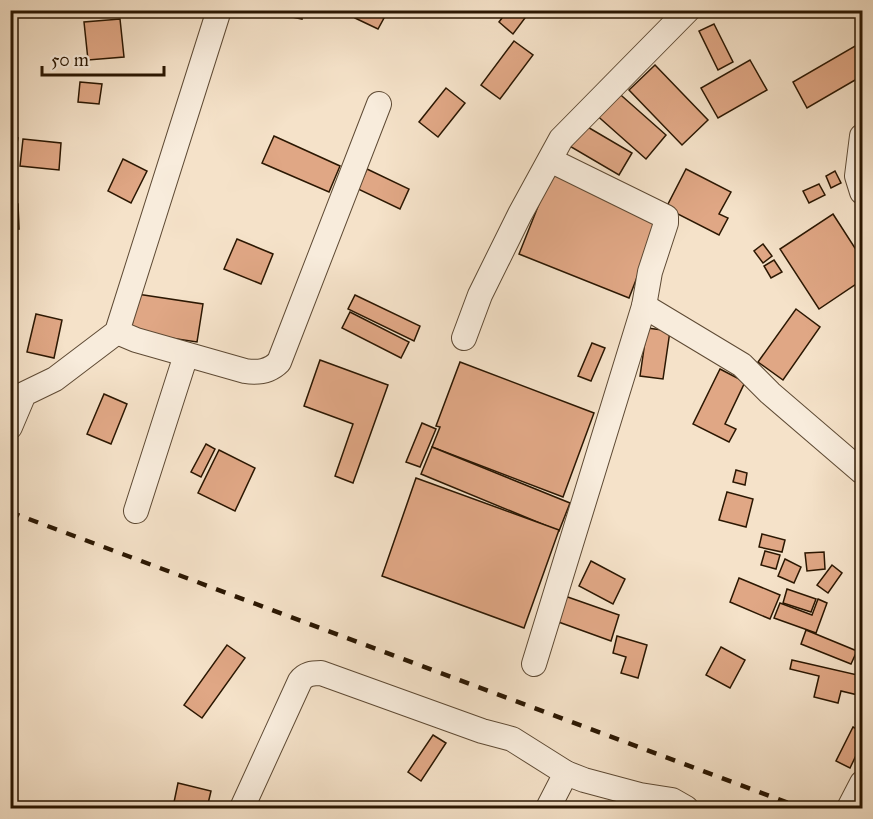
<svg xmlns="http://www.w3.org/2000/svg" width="873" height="819" viewBox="0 0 873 819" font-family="'IM FELL Great Primer',serif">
<rect width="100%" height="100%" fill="#f5e2c9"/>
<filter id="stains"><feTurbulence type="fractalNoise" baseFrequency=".00333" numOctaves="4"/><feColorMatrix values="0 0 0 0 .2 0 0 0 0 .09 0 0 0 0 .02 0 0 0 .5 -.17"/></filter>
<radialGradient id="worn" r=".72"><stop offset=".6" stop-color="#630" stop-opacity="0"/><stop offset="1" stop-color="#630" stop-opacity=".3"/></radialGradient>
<!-- building -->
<g fill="#e0a785" stroke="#2b1702" stroke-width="1.5">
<path d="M277 10H303L302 19 277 14Z"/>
<path d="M358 10H369L384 18 378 29 355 18Z"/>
<path d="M508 10H531L513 34 499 22Z"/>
<path d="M120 19 124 57 88 60 84 22Z"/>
<path d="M714 24 733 62 718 70 699 31Z"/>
<path d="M514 41 533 55 500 99 481 85Z"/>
<path d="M862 42V76L807 108 793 82Z"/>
<path d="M750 60 767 90 718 118 701 88Z"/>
<path d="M655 65 708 120 682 145 629 90Z"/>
<path d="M80 82 102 84 99 104 78 102Z"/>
<path d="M446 88 465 103 438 137 419 122Z"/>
<path d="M614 89 666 135 646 159 593 112Z"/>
<path d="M574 119 632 153 619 175 561 141Z"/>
<path d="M274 136 340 166 329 192 262 163Z"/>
<path d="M10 137 18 138 13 164 10 163Z"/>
<path d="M23 139 61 143 59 170 20 166Z"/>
<path d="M123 159 147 171 131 203 108 191Z"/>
<path d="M367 169 409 189 400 209 358 189Z"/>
<path d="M686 169 731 192 719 214 728 218 719 235 666 208Z"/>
<path d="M835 171 841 183 831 188 826 176Z"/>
<path d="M551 174 660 218 629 298 519 254Z"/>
<path d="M819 184 825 195 809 203 803 191Z"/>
<path d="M10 204H18L19 229 10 230Z"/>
<path d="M833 214 862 259V280L819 309 780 249Z"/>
<path d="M237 239 273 254 261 284 224 269Z"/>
<path d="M763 244 772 256 763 263 754 251Z"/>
<path d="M774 260 782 272 771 278 764 266Z"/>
<path d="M137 294 203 304 197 342 131 332Z"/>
<path d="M355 295 420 326 414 341 348 309Z"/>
<path d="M796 309 820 327 783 380 758 362Z"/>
<path d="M350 312 409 342 401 358 342 328Z"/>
<path d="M36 314 62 320 54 358 27 352Z"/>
<path d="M647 328 670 331 663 379 640 376Z"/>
<path d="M592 343 605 348 591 381 578 376Z"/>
<path d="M320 360 388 385 353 483 335 476 353 424 304 406Z"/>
<path d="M460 362 594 413 563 497 432 447 440 427 436 426Z"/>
<path d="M720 369 745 382 725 424 736 429 729 442 693 424Z"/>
<path d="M104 394 127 404 111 444 87 434Z"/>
<path d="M422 423 436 429 420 467 406 462Z"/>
<path d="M206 444 215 449 201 477 191 472Z"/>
<path d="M432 447 570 503 559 531 421 474Z"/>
<path d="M219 450 255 468 235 511 198 493Z"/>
<path d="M736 470 747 473 745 485 733 482Z"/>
<path d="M416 478 559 530 524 628 382 576Z"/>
<path d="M727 492 753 499 746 527 719 520Z"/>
<path d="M762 534 785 540 782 552 759 547Z"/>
<path d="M765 551 780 555 776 569 761 565Z"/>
<path d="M824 552 825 569 807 571 805 553Z"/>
<path d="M785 559 801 567 794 583 778 576Z"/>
<path d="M591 561 625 579 613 604 579 586Z"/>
<path d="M832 565 842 573 828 593 817 585Z"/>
<path d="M739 578 780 595 770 619 730 602Z"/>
<path d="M787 589 816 599 811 612 783 603Z"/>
<path d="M562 595 619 615 611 641 553 620Z"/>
<path d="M818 599 827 603 816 633 774 618 780 603 812 615Z"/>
<path d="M806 630 857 651 851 664 801 644Z"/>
<path d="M617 636 647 645 638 678 621 673 626 657 613 653Z"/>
<path d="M227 645 245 658 202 718 184 705Z"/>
<path d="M721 647 745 660 730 688 706 675Z"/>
<path d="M792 660 862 676V696L841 691 838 703 814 697 819 676 790 669Z"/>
<path d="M853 727 862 732V743L850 768 836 761Z"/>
<path d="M433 735 446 743 421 781 408 772Z"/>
<path d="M178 783 211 791 207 808 173 807Z"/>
</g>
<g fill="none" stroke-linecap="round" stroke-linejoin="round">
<!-- minor casing -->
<g stroke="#5e4a34" stroke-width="26">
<g id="minor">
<path d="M862 136 857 176 862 192"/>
<path d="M644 306 742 365 770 393 862 472"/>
<path d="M117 332 136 340 245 371C258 373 269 372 279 362L379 104"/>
<path d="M464 338 480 295 520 214 561 139 688 10"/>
<path d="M10 427 24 394 55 379 117 332 219 10"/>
<path d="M136 511 186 355"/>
<path d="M534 664 644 306 650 272 666 223V217L550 160"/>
<path d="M242 808 300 681C305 674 312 673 321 673L482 731 512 739 566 773 584 780 640 795 672 800 686 808"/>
<path d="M548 808 566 773"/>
<path d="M849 808 862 783"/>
</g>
</g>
<!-- minor -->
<use href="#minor" stroke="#f8ecdc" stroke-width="24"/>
<!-- rail -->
<path stroke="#2b1702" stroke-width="4.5" stroke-dasharray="10 10" stroke-linecap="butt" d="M10 512 802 808"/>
</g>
<!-- margin -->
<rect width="873" height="819" fill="none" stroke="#f5e2c9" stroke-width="36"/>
<rect x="12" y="12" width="849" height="795" fill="none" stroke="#2b1702" stroke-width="3"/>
<rect x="18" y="18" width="837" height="783" fill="none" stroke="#2b1702" stroke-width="1.5"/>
<!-- scale -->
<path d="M42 66v9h122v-9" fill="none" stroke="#2b1702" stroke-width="3"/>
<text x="51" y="66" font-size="18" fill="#2b1702" stroke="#f8ecdc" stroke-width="4.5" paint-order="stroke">50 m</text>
<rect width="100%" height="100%" filter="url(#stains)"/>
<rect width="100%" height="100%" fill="url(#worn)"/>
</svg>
